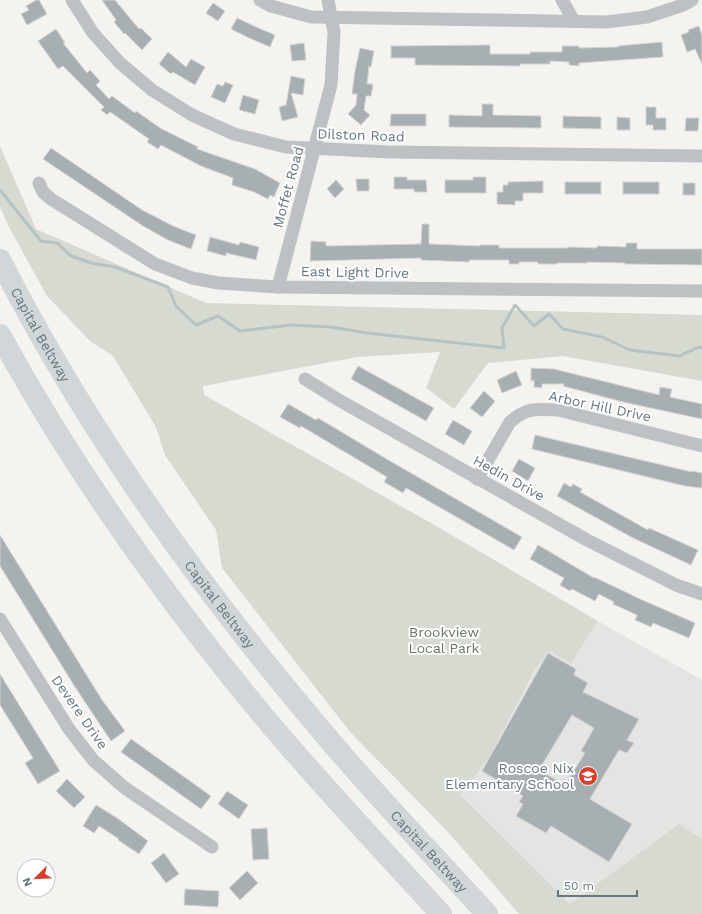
<svg xmlns="http://www.w3.org/2000/svg" width="702" height="914" viewBox="0 0 702 914" font-family="'Work Sans',sans-serif">
<rect width="100%" height="100%" fill="#f4f3f0"/>
<!-- built -->
<path fill="#e4e5e3" d="M598 621 702 680V868L567 913 458 797 490 756 535 669 550 651 571 664Z"/>
<!-- green -->
<path fill="#d6dad1" d="M0 146 36 229 206 303 702 315V381L563 356 488 363 454 409 426 388 440 352 357 357 203 386 204 395 438 527 598 621 571 664 550 651 535 669 490 756 460 795 570 904 679 824 702 839V914H519L448 832 351 733 222 568 216 530 165 455 156 427 113 356 90 341 47 296 9 227 0 207Z"/>
<g fill="none" stroke-linecap="round" stroke-linejoin="round">
<!-- stream -->
<path stroke="#b5c3c5" stroke-width="3" d="M0 190 41 241 57 243 71 256 91 263 115 267 168 287 176 306 196 325 218 316 240 331 291 325 331 327 367 333 504 348 502 328 515 305 534 326 549 314 563 329 602 337 630 350 679 356 699 347 702 348"/>
</g>
<!-- building -->
<g fill="#a7afb2" stroke="#d5d4d3" fill-rule="evenodd">
<path d="M36 0H39L47 14 27 25 21 14 29 10 26 6Z"/>
<path d="M102 0H115L139 29 141 28 152 39 142 50 125 33 124 34 114 22 116 20Z"/>
<path d="M213 3 225 11 218 21 206 13Z"/>
<path d="M237 18 256 27 275 35 270 47 247 37 231 29Z"/>
<path d="M699 26 702 36V64L695 49 687 52 681 35 689 32 688 30Z"/>
<path d="M56 29 65 43H63L87 73 90 70 100 81 96 85 109 99 112 96 135 113 136 111 160 128 198 147 197 149 255 169 280 183 274 197 270 195 268 199 254 192 232 185 233 178 201 166 161 145 158 149 147 142 149 139 116 116 110 112 107 115 101 110 104 107 63 66 58 69 38 41Z"/>
<path d="M662 42 663 57 579 63V66L569 65V62L550 61V64H520V66L415 65V58H391V46L490 45V54H530V52H562V46H579V48L618 47V46Z"/>
<path d="M304 43 306 60 292 61 290 45Z"/>
<path d="M360 48 374 51 371 67 369 66 367 84H373L371 96H366L364 110 370 115 361 125 348 114 356 105 357 94H352L355 71Z"/>
<path d="M168 52 186 67 191 59 205 67 195 85 173 72 171 74 159 64Z"/>
<path d="M291 76 305 79 303 95 291 93 298 117 282 121 279 107 286 105Z"/>
<path d="M225 82 233 85 225 103 211 97 217 84 223 86Z"/>
<path d="M243 95 259 100 255 114 239 110Z"/>
<path d="M482 104H493V115L541 116V128L449 127V115L482 116Z"/>
<path d="M646 107H656V118H666V130H653V125H646Z"/>
<path d="M391 114H426V126H390Z"/>
<path d="M563 116 601 117V129L563 128Z"/>
<path d="M617 117 630 118V130H617Z"/>
<path d="M686 118H699L698 131H685Z"/>
<path d="M51 148 142 210 173 226 196 235 191 249 168 240 143 226 43 159Z"/>
<path d="M394 177H407V180H426L427 192H414V189H394Z"/>
<path d="M473 177H486V193H445V180H473Z"/>
<path d="M356 179H369V191H357Z"/>
<path d="M336 180 344 189 335 198 327 189Z"/>
<path d="M543 181V193H523V201H515V205L497 204V192H503V185H508V182Z"/>
<rect x="565" y="182" width="36" height="12"/>
<rect x="623" y="182" width="36" height="12"/>
<rect x="683" y="183" width="12" height="12"/>
<path d="M422 224H429V244L480 246V245H499V248H568V247L597 248V246L626 247V243H637V249H702V265L625 264V263L587 262V263H557V264H538V262H519V264H509V260H469V262L421 260V258L310 261 311 241 326 242V246L421 244Z"/>
<path d="M210 237 239 245 240 242 259 247 256 260 226 253V256L207 251Z"/>
<path d="M358 366 434 408 426 421 351 379Z"/>
<path d="M531 368 554 369 659 395 660 387 672 389 670 397 702 404V419L623 402 563 386 564 384H542V388L534 387V380L531 381Z"/>
<path d="M516 371 522 385 502 393 497 380Z"/>
<path d="M484 391 495 401 482 417 470 408Z"/>
<path d="M288 404 316 420 318 418 390 461 522 537 514 550 406 488 403 493 384 482 387 477 301 426 300 428 280 417Z"/>
<path d="M453 420 472 431 464 445 445 434Z"/>
<path d="M535 435 692 472V471L702 473V488L685 486 532 449Z"/>
<path d="M519 459 535 468 528 481 512 471Z"/>
<path d="M564 483 571 487 573 484 582 489 580 492 648 530 649 528 698 550 691 565 633 538 557 496Z"/>
<path d="M0 535 102 700 125 731 111 741 75 687 0 566Z"/>
<path d="M538 545 594 578V577L640 599 695 623 689 638 653 623 651 627 635 620 637 615 613 604 614 602 599 594 595 601 572 589 570 591 560 585 564 578 530 559Z"/>
<path d="M548 653 576 669 574 675 588 683 583 692 639 719 627 740 634 743 627 753 619 750 590 799 632 824 609 862 551 826 546 833 516 816 523 804 519 802 523 796 482 771ZM572 715 594 728 581 751 585 753 565 785 539 770Z"/>
<path d="M0 674 60 771 38 784 25 763 33 758 0 705Z"/>
<path d="M131 739 211 796 201 809 121 752Z"/>
<path d="M67 779 85 797 74 808 56 791Z"/>
<path d="M227 791 248 805 239 819 218 804Z"/>
<path d="M96 805 117 818 148 841 139 854 118 840 119 839 99 826 94 833 83 826Z"/>
<path d="M267 828 269 859 253 860 251 829Z"/>
<path d="M164 853 179 874 166 883 151 863Z"/>
<path d="M247 871 258 883 240 900 229 888Z"/>
<path d="M185 889 219 891 218 907 184 905Z"/>
</g>
<g fill="none" stroke-linecap="round" stroke-linejoin="round">
<!-- minor -->
<g stroke="#bdc1c4" stroke-width="13">
<path d="M72 0 93 33 120 63 152 90 192 115 234 134 286 147 390 152 702 156"/>
<path d="M260 0 271 6 311 17 606 22 647 17 683 5 692 0"/>
<path d="M562 0 574 21"/>
<path d="M39 183 43 192 51 199 155 264 192 278 218 283 278 287 702 291"/>
<path d="M278 287 331 85 334 32 328 0"/>
<path d="M305 379 337 399 587 540 676 585 702 594"/>
<path d="M477 479 510 422C527 407 537 409 558 410L702 446"/>
<path d="M0 619 69 729 93 760 125 788 212 847"/>
</g>
<!-- motorway -->
<g stroke="#d1d6d9" stroke-width="22">
<path id="s1" d="M0 260C89 435 205 595 332 743 382 802 435 857 487 914"/>
<path d="M0 335C73 469 167 600 265 718 321 785 382 849 441 914"/>
</g>
</g>
<!-- icons -->
<defs>
<g id="school-disc" transform="scale(1)"><circle r="9.5" fill="#d6412d" stroke="#fff"/><path d="M0-5L7-2L0 1L-7-2ZM-4 1L0 2.5L4 1V4Q0 6-4 4Z" fill="#fff"/></g>
</defs>
<g fill-rule="evenodd">
<use href="#school-disc" x="588" y="776"/>
</g>
<g text-anchor="middle" dominant-baseline="central" stroke-width="4" stroke-linejoin="round" paint-order="stroke">
<!-- street labels -->
<g font-size="14" fill="#65767f" stroke="#fff">
<text transform="translate(361 135) rotate(2)">Dilston Road</text>
<text transform="translate(288 187) rotate(-75)">Moffet Road</text>
<text transform="translate(355 272) rotate(1)">East Light Drive</text>
<text stroke="none"><textPath href="#s1" startOffset="85">Capital Beltway</textPath></text>
<text transform="translate(600 406) rotate(12)">Arbor Hill Drive</text>
<text transform="translate(509 478) rotate(29)">Hedin Drive</text>
<text stroke="none"><textPath href="#s1" startOffset="409">Capital Beltway</textPath></text>
<text transform="translate(80 712) rotate(55)">Devere Drive</text>
<text stroke="none"><textPath href="#s1" startOffset="733">Capital Beltway</textPath></text>
</g>
<!-- park labels -->
<g font-size="14" fill="#697663" stroke="#fff">
<text x="444" y="632">Brookview<tspan x="444" dy="16">Local Park</tspan></text>
</g>
<!-- poi labels -->
<g font-size="14" fill="#65767f" stroke="#fff" text-anchor="end">
<text x="574" y="768">Roscoe Nix<tspan x="574" dy="16">Elementary School</tspan></text>
</g>
</g>
<!-- north arrow -->
<g transform="translate(36 878) rotate(246)"><circle r="19" fill="#ffffff" stroke="#c1c8cc"/>
<path d="M0-3L7 15L0 10L-7 15Z" fill="#d6412d"/>
<text y="-6" font-size="11" font-weight="bold" text-anchor="middle" fill="#65767f">N</text>
</g>
<!-- scale -->
<path d="M558 890v6h79v-6" fill="none" stroke="#65767f" stroke-width="2"/>
<text x="564" y="890" font-size="12" fill="#65767f" stroke="#ffffff" stroke-width="3" paint-order="stroke">50 m</text>
</svg>
